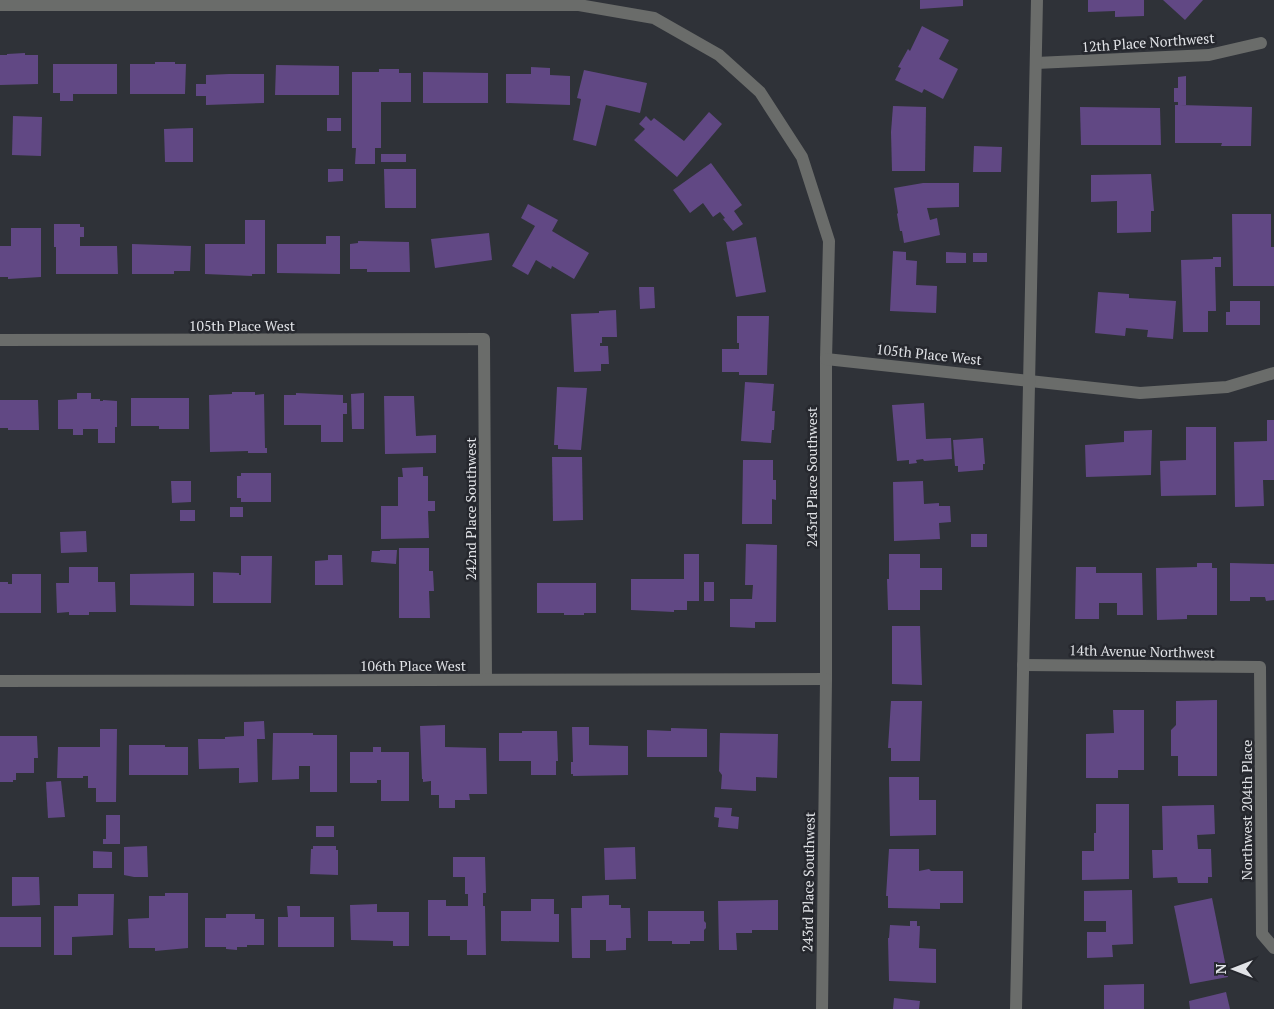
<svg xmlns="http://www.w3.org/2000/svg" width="1274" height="1009" viewBox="0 0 1274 1009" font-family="'PT Serif',serif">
<rect width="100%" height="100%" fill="#2f3238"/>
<!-- building -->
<g fill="#614884">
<path d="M920 0H963V6L920 9Z"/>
<path d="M1088 0H1144V16L1115 17V11L1088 12Z"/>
<path d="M1163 0H1203L1185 20Z"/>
<path d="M922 26 949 40 939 59 958 69 943 99 924 89 922 93 895 80 901 68 898 67 908 49 910 51Z"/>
<path d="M25 53V55H38V84L0 85V55H7V54Z"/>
<path d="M155 62H175V64H186L185 94H130V64H155Z"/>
<path d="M53 64H117V94H73V101H60V93H53Z"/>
<path d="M276 65 339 66V95H275Z"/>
<path d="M531 67 550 68V75L570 76V105L506 103V74H531Z"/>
<path d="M379 69H399V73H411V102H381V148H375V164H355L356 148H352V72H379Z"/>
<path d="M584 70 647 83 640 113 606 105 596 146 573 140 581 99 577 98Z"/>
<path d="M423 72 488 73V103H423Z"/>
<path d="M229 74H264V103L206 105V96H196V84H206V75Z"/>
<path d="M1186 76V105H1180L1252 107 1251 146H1221L1222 143H1175V105H1178V102H1174V88H1178V77Z"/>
<path d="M893 106 926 107 925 171H892L891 132Z"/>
<path d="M1080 107 1160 108 1161 145H1081Z"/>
<path d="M709 112 722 124 677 177 634 140 645 129 639 124 646 116 651 121 654 118 684 141Z"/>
<path d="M13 116 42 117 41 156 12 155Z"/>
<rect x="327" y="118" width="14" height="13"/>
<path d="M193 128V162H165L164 129Z"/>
<path d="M974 146 1002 147 1001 172H973Z"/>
<rect x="381" y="154" width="25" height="8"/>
<path d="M711 163 742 205 734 211 743 224 733 231 723 219 725 218 720 212 713 217 703 203 690 213 673 190Z"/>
<path d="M328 169H343V181L328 182Z"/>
<path d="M384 169H416V208H385Z"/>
<path d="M1151 174 1154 211H1151V232L1117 233V201L1091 202V175Z"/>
<path d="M923 183H959V207L927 208 930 220 937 218 940 235 904 243 902 231H900L897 214 898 213 894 188Z"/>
<path d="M528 204 558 220 552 231 589 253 574 279 552 266 551 269 536 260 528 275 512 266 535 226 521 218Z"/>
<path d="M1232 214H1271V247H1274V286H1233Z"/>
<path d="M245 220H265V274H252V276L205 274V244H245Z"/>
<path d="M54 224H80V227H84V237H80V246H117L118 274H56V247H54Z"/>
<path d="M11 228H41V277L8 279V277H0V246H11Z"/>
<path d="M489 233 492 260 435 268 431 239Z"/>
<path d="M326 236H340V274L277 273V244H326Z"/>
<path d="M756 237 766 292 736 297 726 242Z"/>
<path d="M358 241 409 242 410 272H367V269H350V244L358 243Z"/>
<path d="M132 244 191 246 190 271H174V274H132Z"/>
<path d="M893 251 906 252V260L917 261 916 285 937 286 936 313 890 311Z"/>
<path d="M946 252 966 253V263H946Z"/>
<rect x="973" y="253" width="14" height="9"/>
<path d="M1213 257H1221V267H1215L1216 311H1208V332H1183L1181 260 1213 259Z"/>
<path d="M639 287H654L655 308 640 309Z"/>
<path d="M1098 292 1129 294V298L1176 301 1173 339 1147 337 1148 330 1126 328 1125 336 1095 333Z"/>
<path d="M1230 301H1260V325H1226V312H1230Z"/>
<path d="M616 310 617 337H602V343H600V346H608L609 364H601V371L574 372 571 314 599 313V311Z"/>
<path d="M737 316H769L767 375H739V372H722V349H739V343H737Z"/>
<path d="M745 382 774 384 772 411H775L774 430H772L771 443 741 441Z"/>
<path d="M557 387 587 388 581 450 558 449V445H554Z"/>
<path d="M232 392H255V395L264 394 265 448H267V453H248V451L210 452 209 395 232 394Z"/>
<path d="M77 393H91V399H100V401H103V400L117 401V427H115V443H98V429H83V435H73V429H58V400L77 399Z"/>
<path d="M296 393 343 395V403H347V414H343V442H321V425H284V395H296Z"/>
<path d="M364 393V429H352L351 394Z"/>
<path d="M384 396H414L416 436 436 435V453L385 454Z"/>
<path d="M131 398H189V429H159V426H131Z"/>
<path d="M0 400H38L39 430H8V428H0Z"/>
<path d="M924 403 926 439 951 438 952 459 924 461 923 459 916 460 917 463 909 464V460L897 461 892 405Z"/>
<path d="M1267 420H1274V480H1263L1264 506 1235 507 1234 442 1267 441Z"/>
<path d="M1186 427H1216V495L1161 496 1160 461 1186 460Z"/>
<path d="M1152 430 1151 475 1086 477 1085 445 1124 442V431Z"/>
<path d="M983 438 985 464H983V470L958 472V466H955L953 440Z"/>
<path d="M552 457H582L583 520 553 521Z"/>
<path d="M743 460H773V480H776V500L772 499V524H742Z"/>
<path d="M423 467V476H428V501H435V511H428L429 538 381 539V506H398V477H403L402 468Z"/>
<path d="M241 473H271V502H241V498H237V476H241Z"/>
<path d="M171 481H191V502L172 503Z"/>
<path d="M923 481 924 504 939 503V506H950L951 522 939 523 940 539 894 541 893 482Z"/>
<rect x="230" y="507" width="13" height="10"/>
<rect x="180" y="510" width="15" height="11"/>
<path d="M86 531 87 552 61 553 60 532Z"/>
<rect x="971" y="534" width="16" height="13"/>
<path d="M746 544 777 545 776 622H755V628L730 627V599H752L753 585H745Z"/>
<path d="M399 548H429V571H433L434 591H429L430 618H399Z"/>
<path d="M380 550H397L396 564 371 562 372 551H380Z"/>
<path d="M684 554H699V601H687V610H674V612L631 610V579H684Z"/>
<path d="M889 554H920V568H942V590H920V610H888L887 579H889Z"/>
<path d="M328 555H342L343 585H315V561L328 560Z"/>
<path d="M241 556H272L271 603H213V572L239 573V575H241Z"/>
<path d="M1197 563H1212V568H1217V615H1187V619L1157 620 1156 568 1197 567Z"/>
<path d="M1230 563 1274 564V600L1266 601 1265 597H1250V601H1230Z"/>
<path d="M69 567H98V582H115L116 612H89V615H69V612L57 613 56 583H69Z"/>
<path d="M1076 567H1096V573H1142L1143 615H1117V603H1099V619H1075Z"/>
<path d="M194 573V606L130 605V574Z"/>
<path d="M12 574H41V613H0V582H8V584H12Z"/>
<rect x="704" y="582" width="10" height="19"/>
<path d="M537 583H596V613H584V615H564V613H537Z"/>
<path d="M892 626H920L922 685 892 684Z"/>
<path d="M1217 700V776H1178V756H1171V730L1176 725V701Z"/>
<path d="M891 701H922L920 761H891V748H888Z"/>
<path d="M1113 710H1144V770H1118V778H1086V734L1114 733Z"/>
<path d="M264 721 265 739H257L258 782 239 783V768L199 769 198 739H225V737L244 736V722Z"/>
<path d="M445 725V747L486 748 487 794H469L470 800H455V808H439V795H431V781L423 782V779H422L420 726Z"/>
<path d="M572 727H589V745L628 746V775L573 776V774H571V762H573Z"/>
<path d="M671 728 707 729V757H647V730L671 731Z"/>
<path d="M100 729H117L116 802H96V788H88V776H83V778H57L58 747H100Z"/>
<path d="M522 731H557L558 761H556V775H531V761H499V733H522Z"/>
<path d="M273 733H313V735H337V792H310V766H299V779L272 780Z"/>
<path d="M720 733 778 734 777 778 756 777V791L721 789 722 775 719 771Z"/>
<path d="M0 736H37L38 758H34V773H16V780H13V782H0Z"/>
<path d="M129 745H165V747H188V775H129Z"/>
<path d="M373 747H381V752H409V801H381V780H377V783H350V752H373Z"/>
<path d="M889 777H919V800H936V835L890 836Z"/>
<path d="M61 781 65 817 48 818 46 782Z"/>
<path d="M1096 804H1129V879L1082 880V851H1094V833H1096Z"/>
<path d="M1214 805 1215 834 1197 835 1198 849H1211L1212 877H1208V883H1178L1177 877 1153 878 1152 850H1163L1162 806Z"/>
<path d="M715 807 732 808 731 816 739 817 738 829 718 827 719 818 714 817Z"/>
<path d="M106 815H120V844H103V839H106Z"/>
<rect x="316" y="826" width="18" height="11"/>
<path d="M147 846 148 877H134L124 875V847Z"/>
<path d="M313 846H336V850H338V875L310 874 311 849H313Z"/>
<path d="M635 847 636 879 605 880 604 848Z"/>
<path d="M889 849H919V871L929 869 931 871H963V903H940V909L888 908V896H886Z"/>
<path d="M93 851 112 852V868H93Z"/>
<path d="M453 857H485L486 893H483V906H485L486 955H467V940H450V936H428V900H446V906H468V894H465V877H453Z"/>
<path d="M12 877H39L40 905 12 906Z"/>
<path d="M1132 890 1133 944 1112 945 1113 957 1087 958V932H1106V921H1084V891Z"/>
<path d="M165 893H188V948L155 951V948H129L128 919 149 918V896H165Z"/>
<path d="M78 894H114L113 935 72 937V955H54V906H78Z"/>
<path d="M609 895V905H621V908H630L631 938H626V950L606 951V940H590V958H572L571 908H582V896Z"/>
<path d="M1212 898 1228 977 1190 984 1174 906Z"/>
<path d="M531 899H554V914H559V942L501 941V911H531Z"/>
<path d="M778 900V930H752V933H736L737 950H719L718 901Z"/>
<path d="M377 904V912H409V946H393V941L351 940 350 905Z"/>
<path d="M287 906H300V917H334V947H278V917H288Z"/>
<path d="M648 911H704V921L706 923V928L704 930V941H690V944H672V941H648Z"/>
<path d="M226 914H255V919H264V945H247V947H237V950L226 949V947H205V918H226Z"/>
<rect x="0" y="917" width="41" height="30"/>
<path d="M910 921H917V926H920L919 948 936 949V983L889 981 888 938H889L890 925 910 926Z"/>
<path d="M1144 984V1009H1104V985Z"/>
<path d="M1226 992 1230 1009H1190L1189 1001Z"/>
<path d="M894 998 920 1001 919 1009H893Z"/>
</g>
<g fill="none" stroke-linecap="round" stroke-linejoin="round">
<!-- minor -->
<g stroke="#6a6c6a" stroke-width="12">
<path d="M0 5H579L654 18 719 55 760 92 802 157 829 241 826 359V679L822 1009"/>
<path d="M1036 63 1209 55 1261 43"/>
<path d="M0 340 484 339 486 679"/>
<path d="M826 359 1140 393 1227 387 1274 373"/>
<path d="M1023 665 1260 667 1262 934 1274 948"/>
<path d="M0 681 826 679"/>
<path d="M1016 1009 1037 0"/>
</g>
</g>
<g text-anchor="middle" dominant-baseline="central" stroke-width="5" stroke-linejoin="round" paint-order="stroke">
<!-- street labels -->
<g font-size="14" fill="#e1e3e7" stroke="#26282e">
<text transform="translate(1148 42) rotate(-4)">12th Place Northwest</text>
<text x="242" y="325">105th Place West</text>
<text transform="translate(929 354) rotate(6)">105th Place West</text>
<text transform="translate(811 477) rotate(-90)">243rd Place Southwest</text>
<text transform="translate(470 509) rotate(-90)">242nd Place Southwest</text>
<text transform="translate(1142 651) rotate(1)">14th Avenue Northwest</text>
<text x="413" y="665">106th Place West</text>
<text transform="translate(1246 810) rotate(-90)">Northwest 204th Place</text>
<text transform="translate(808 882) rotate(-89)">243rd Place Southwest</text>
</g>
</g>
<!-- north arrow -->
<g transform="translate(1234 969) rotate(270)" stroke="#26282e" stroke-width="4" paint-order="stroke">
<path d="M0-4L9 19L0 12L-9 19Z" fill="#e1e3e7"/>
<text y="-8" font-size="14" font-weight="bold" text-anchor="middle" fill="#e1e3e7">N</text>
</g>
</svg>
